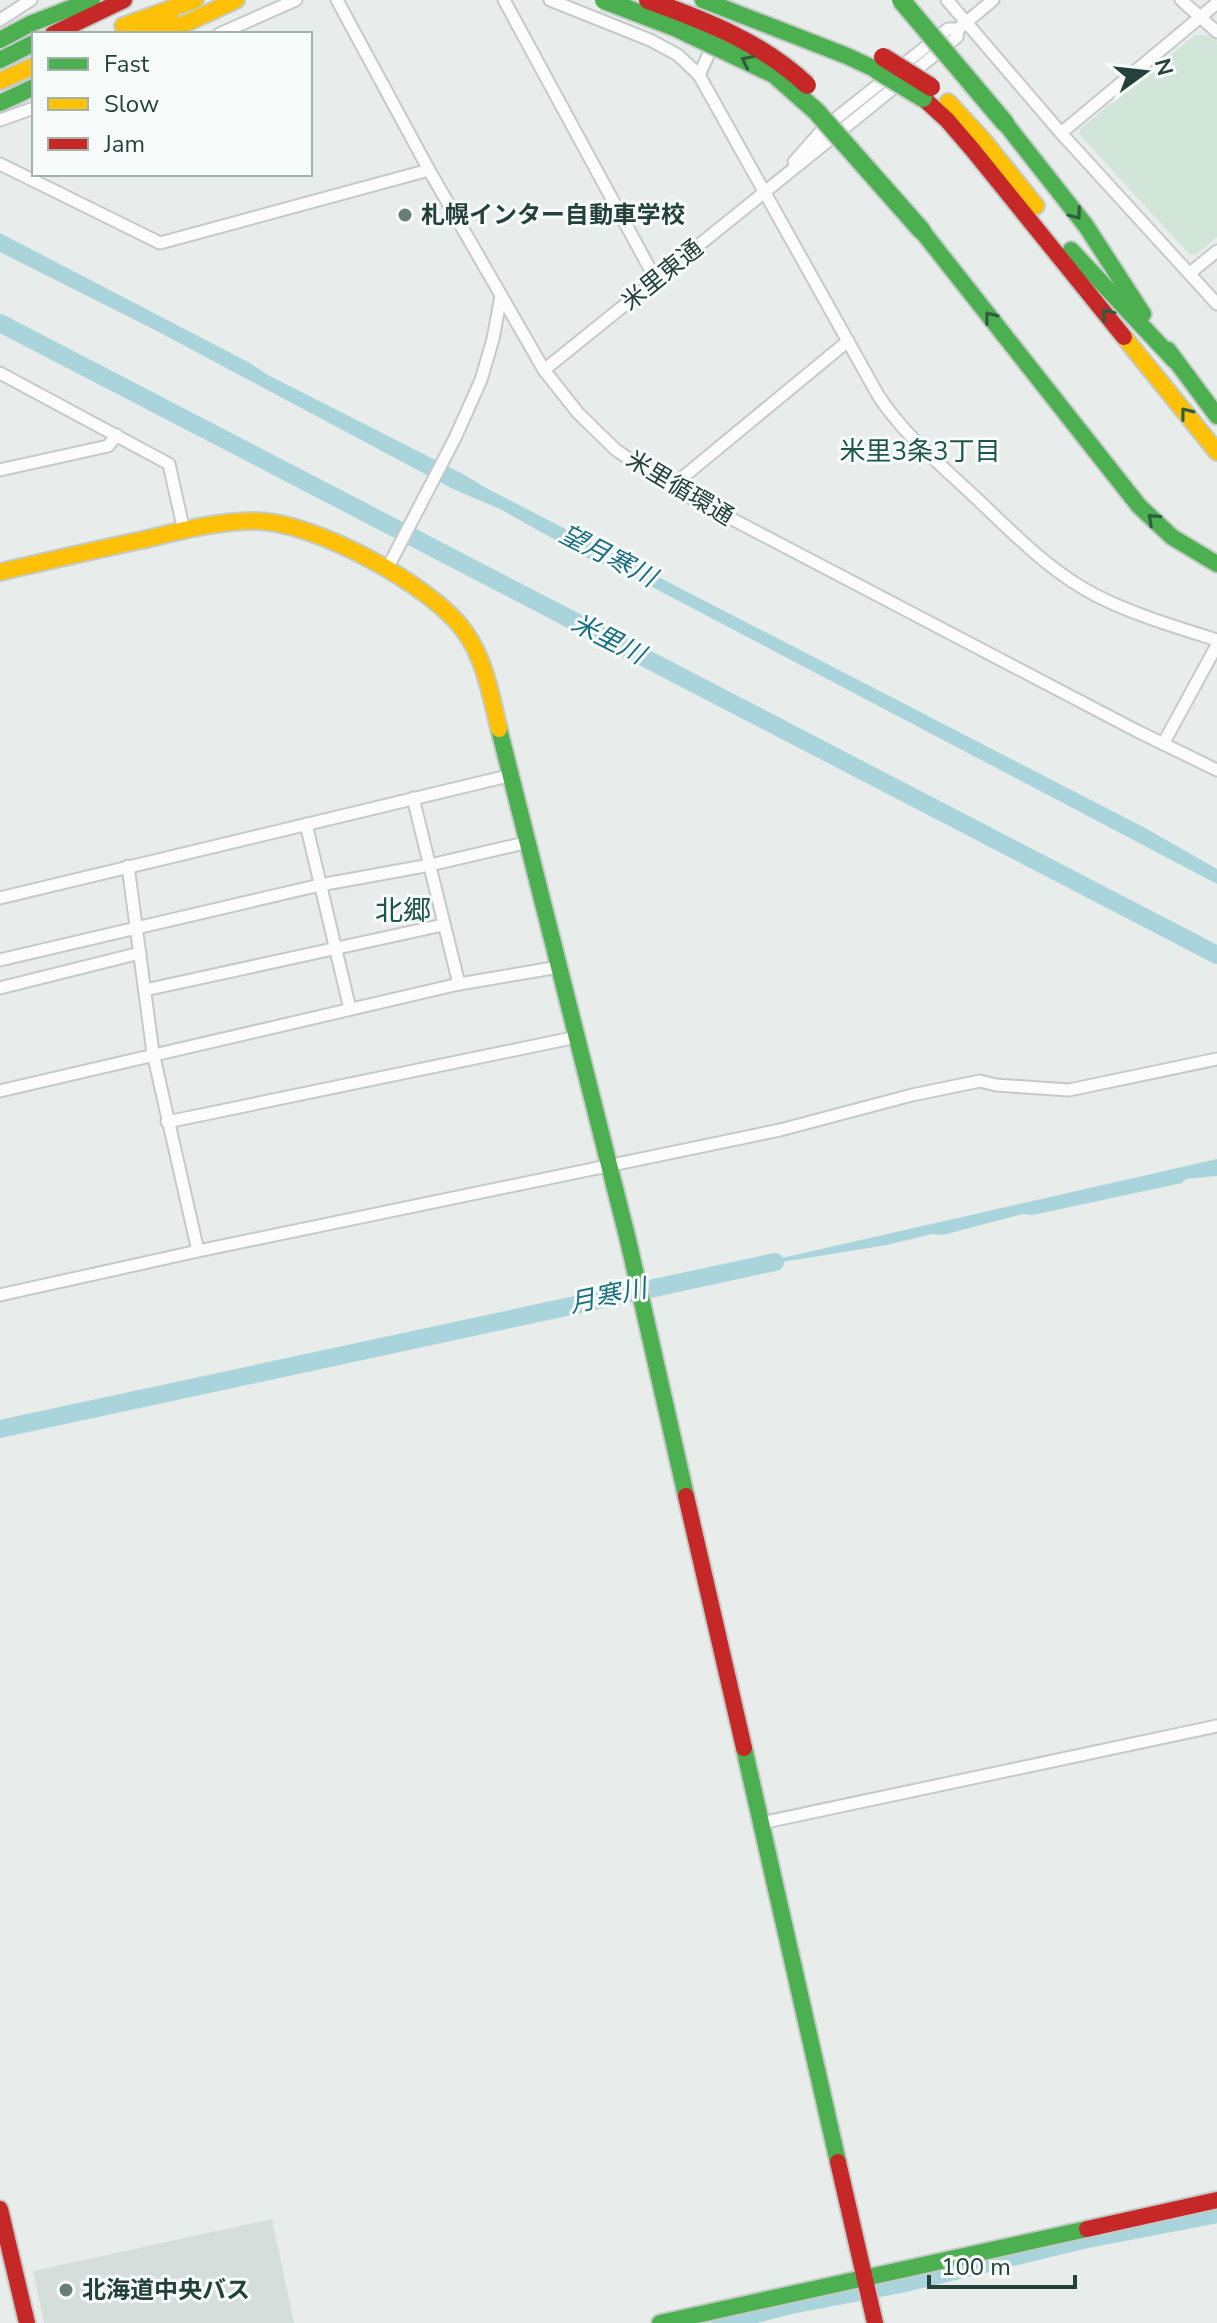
<svg xmlns="http://www.w3.org/2000/svg" width="1217" height="2323" viewBox="0 0 1217 2323" font-family="'Nunito Sans','Noto Sans JP',sans-serif">
<rect width="100%" height="100%" fill="#e8edeb"/>
<!-- built -->
<path fill="#d6dedb" d="M272 2219 294 2323H44L33 2271Z"/>
<!-- green -->
<path fill="#d1e6d8" d="M1195 35H1208L1217 41V237L1195 255 1189 254 1079 134 1080 129Z"/>
<!-- water -->
<g fill="#a9d4db">
<path d="M0 233 248 362 268 375 461 473 488 489 1147 829 1217 869V884L616 568 593 561 500 509 453 489 155 330 0 252Z"/>
<path d="M1217 1159V1176L1186 1179 1182 1183 1033 1215 1023 1214 943 1235 932 1234 887 1245 720 1272Z"/>
</g>
<g fill="none" stroke-linecap="round" stroke-linejoin="round">
<!-- river -->
<g stroke="#a9d4db" stroke-width="18">
<path d="M0 323 1217 955"/>
<path d="M0 1429 775 1262"/>
<path d="M720 2323 791 2305 901 2284 1083 2240 1217 2214"/>
</g>
<!-- street casing -->
<g stroke="#c5cac8" stroke-width="15">
<g id="street">
<path d="M337 0 429 170 544 370 578 413 616 450 671 487 1137 731 1217 770"/>
<path d="M504 0 656 280"/>
<path d="M550 0 650 40 678 55 699 75 878 395C903 434 940 464 974 496 1012 532 1050 572 1097 596 1135 615 1176 627 1217 640"/>
<path d="M947 0 1061 133 1217 304"/>
<path d="M1181 0 1217 32"/>
<path d="M0 20 31 0"/>
<path d="M219 34 296 0"/>
<path d="M699 75 714 43"/>
<path d="M0 120 34 108"/>
<path d="M1061 133 1217 3"/>
<path d="M794 162 824 128 948 29H958L993 0"/>
<path d="M0 164 160 243 429 170"/>
<path d="M1190 273 1217 251"/>
<path d="M544 370 957 37 958 29"/>
<path d="M0 373 169 464 184 531"/>
<path d="M0 470 108 446 117 435"/>
<path d="M671 487 848 341"/>
<path d="M387 569 455 438 481 380 493 339 501 296"/>
<path d="M1163 744 1217 645"/>
<path d="M413 798 459 984"/>
<path d="M306 824 350 1009"/>
<path d="M128 866 153 1053 198 1251"/>
<path d="M0 898 512 775"/>
<path d="M0 960 320 885 430 865 529 842"/>
<path d="M0 988 140 953"/>
<path d="M145 990 443 925"/>
<path d="M0 1091 459 984 559 967"/>
<path d="M167 1122 577 1037"/>
<path d="M0 1295 198 1251 780 1130 912 1095 980 1081 996 1085 1069 1090 1217 1059"/>
<path d="M761 1823 1217 1726"/>
</g>
</g>
<!-- fast casing -->
<g stroke="#c3cbc8" stroke-width="20">
<g id="fast">
<path d="M703 0 847 56 877 70"/>
<path d="M0 40 30 24 92 0"/>
<path d="M0 60 34 43"/>
<path d="M0 103 34 87"/>
<path d="M1005 123 1086 226 1143 314"/>
<path d="M922 231 1139 506 1172 537 1217 564"/>
<path d="M1071 250 1175 361"/>
<path d="M1168 350 1217 416"/>
<path d="M499 729 628 1240 686 1496"/>
<path d="M744 1748 838 2162"/>
<path d="M660 2323 1087 2229"/>
</g>
</g>
<!-- slow casing -->
<g stroke="#c3cbc8" stroke-width="20">
<g id="slow">
<path d="M123 26 195 0"/>
<path d="M141 34 171 19"/>
<path d="M163 34 236 0"/>
<path d="M0 81 34 66"/>
<path d="M948 102 983 140 1036 206"/>
<path d="M1124 337 1217 452"/>
<path d="M0 572C47 561 95 550 142 540 180 531 216 521 255 521 313 521 432 585 465 632 485 660 491 696 499 729"/>
</g>
</g>
<!-- jam casing -->
<g stroke="#c3cbc8" stroke-width="20">
<g id="jam">
<path d="M53 34 124 0"/>
<path d="M923 98 947 120 972 149 1124 337"/>
<path d="M686 1496 744 1748"/>
<path d="M838 2162 875 2323"/>
<path d="M0 2209 27 2323"/>
<path d="M1087 2229 1217 2200"/>
</g>
</g>
<!-- street -->
<use href="#street" stroke="#fcfcfc" stroke-width="11"/>
<!-- fast -->
<use href="#fast" stroke="#4caf50" stroke-width="16"/>
<!-- slow -->
<use href="#slow" stroke="#ffc107" stroke-width="16"/>
<!-- jam -->
<use href="#jam" stroke="#c62828" stroke-width="16"/>
<!-- fast-bridge casing -->
<g stroke="#c3ccc9" stroke-width="22" stroke-linecap="butt">
<g id="fast-bridge">
<path d="M604 0 675 27 774 74 816 111 922 231"/>
<path d="M901 0 1005 123"/>
<path d="M877 70 923 98"/>
</g>
</g>
<!-- jam-bridge casing -->
<g stroke="#c3ccc9" stroke-width="22" stroke-linecap="butt">
<g id="jam-bridge">
<path d="M648 0C706 21 761 42 807 85"/>
<path d="M883 57 931 87"/>
</g>
</g>
<!-- fast-bridge -->
<use href="#fast-bridge" stroke="#4caf50" stroke-width="18"/>
<!-- jam-bridge -->
<use href="#jam-bridge" stroke="#c62828" stroke-width="18"/>
</g>
<!-- one-way arrows -->
<defs><path id="oneway-chevron" d="M-2-3.5L2.5 0L-2 3.5" fill="none" stroke-width="1.6" stroke-linecap="round" stroke-linejoin="round" transform="scale(2)"/></defs>
<g stroke="#2e5d40">
<use href="#oneway-chevron" transform="translate(747 61) rotate(-154)"/>
<use href="#oneway-chevron" transform="translate(1076 214) rotate(53)"/>
<use href="#oneway-chevron" transform="translate(1107 314) rotate(-129)"/>
<use href="#oneway-chevron" transform="translate(990 317) rotate(-128)"/>
<use href="#oneway-chevron" transform="translate(1186 413) rotate(-128)"/>
<use href="#oneway-chevron" transform="translate(1153 519) rotate(-137)"/>
</g>
<!-- markers -->
<g fill="#697e78" stroke="#f7fbf9" stroke-width="3">
<circle cx="405" cy="215" r="8"/>
<circle cx="66" cy="2290" r="8"/>
</g>
<g text-anchor="middle" dominant-baseline="central" stroke-width="6" stroke-linejoin="round" paint-order="stroke">
<!-- poi labels -->
<g font-size="24" font-weight="bold" fill="#24423a" stroke="#f7fbf9" text-anchor="start">
<text x="421" y="215">札幌インター自動車学校</text>
<text x="82" y="2290">北海道中央バス</text>
</g>
<!-- street labels -->
<g font-size="24" fill="#24423a" stroke="#f7fbf9">
<text transform="translate(662 275) rotate(-39)">米里東通</text>
<text transform="translate(680 488) rotate(31)">米里循環通</text>
</g>
<!-- neighbourhood labels -->
<g font-size="26" fill="#1f5548" stroke="#f7fbf9">
<text x="920" y="451">米里3条3丁目</text>
</g>
<!-- water labels -->
<g font-size="26" font-style="italic" fill="#1c6f80" stroke="#f7fbf9">
<text transform="translate(608 556) rotate(27)">望月寒川</text>
<text transform="translate(608 639) rotate(27)">米里川</text>
<text transform="translate(608 1296) rotate(-12)">月寒川</text>
</g>
<!-- quarter labels -->
<g font-size="28" fill="#1f5548" stroke="#f7fbf9">
<text x="403" y="911">北郷</text>
</g>
</g>
<!-- legend -->
<rect x="32" y="32" width="280" height="144" fill="#f7fbf9" stroke="#a3b1ad" stroke-width="2"/>
<rect x="48" y="58" width="40" height="12" fill="#4caf50" stroke="#a3b1ad" stroke-width="2"/>
<text x="104" y="72" font-size="24" fill="#24423a">Fast</text>
<rect x="48" y="98" width="40" height="12" fill="#ffc107" stroke="#a3b1ad" stroke-width="2"/>
<text x="104" y="112" font-size="24" fill="#24423a">Slow</text>
<rect x="48" y="138" width="40" height="12" fill="#c62828" stroke="#a3b1ad" stroke-width="2"/>
<text x="104" y="152" font-size="24" fill="#24423a">Jam</text>
<!-- north arrow -->
<g transform="translate(1145 72) rotate(75)" stroke="#f7fbf9" stroke-width="6" paint-order="stroke">
<path d="M0-6L14 30L0 20L-14 30Z" fill="#24423a"/>
<text y="-12" font-size="22" font-weight="bold" text-anchor="middle" fill="#24423a">N</text>
</g>
<!-- scale -->
<path d="M929 2275v12h146v-12" fill="none" stroke="#24423a" stroke-width="4"/>
<text x="941" y="2275" font-size="24" fill="#24423a" stroke="#f7fbf9" stroke-width="6" paint-order="stroke">100 m</text>
</svg>
